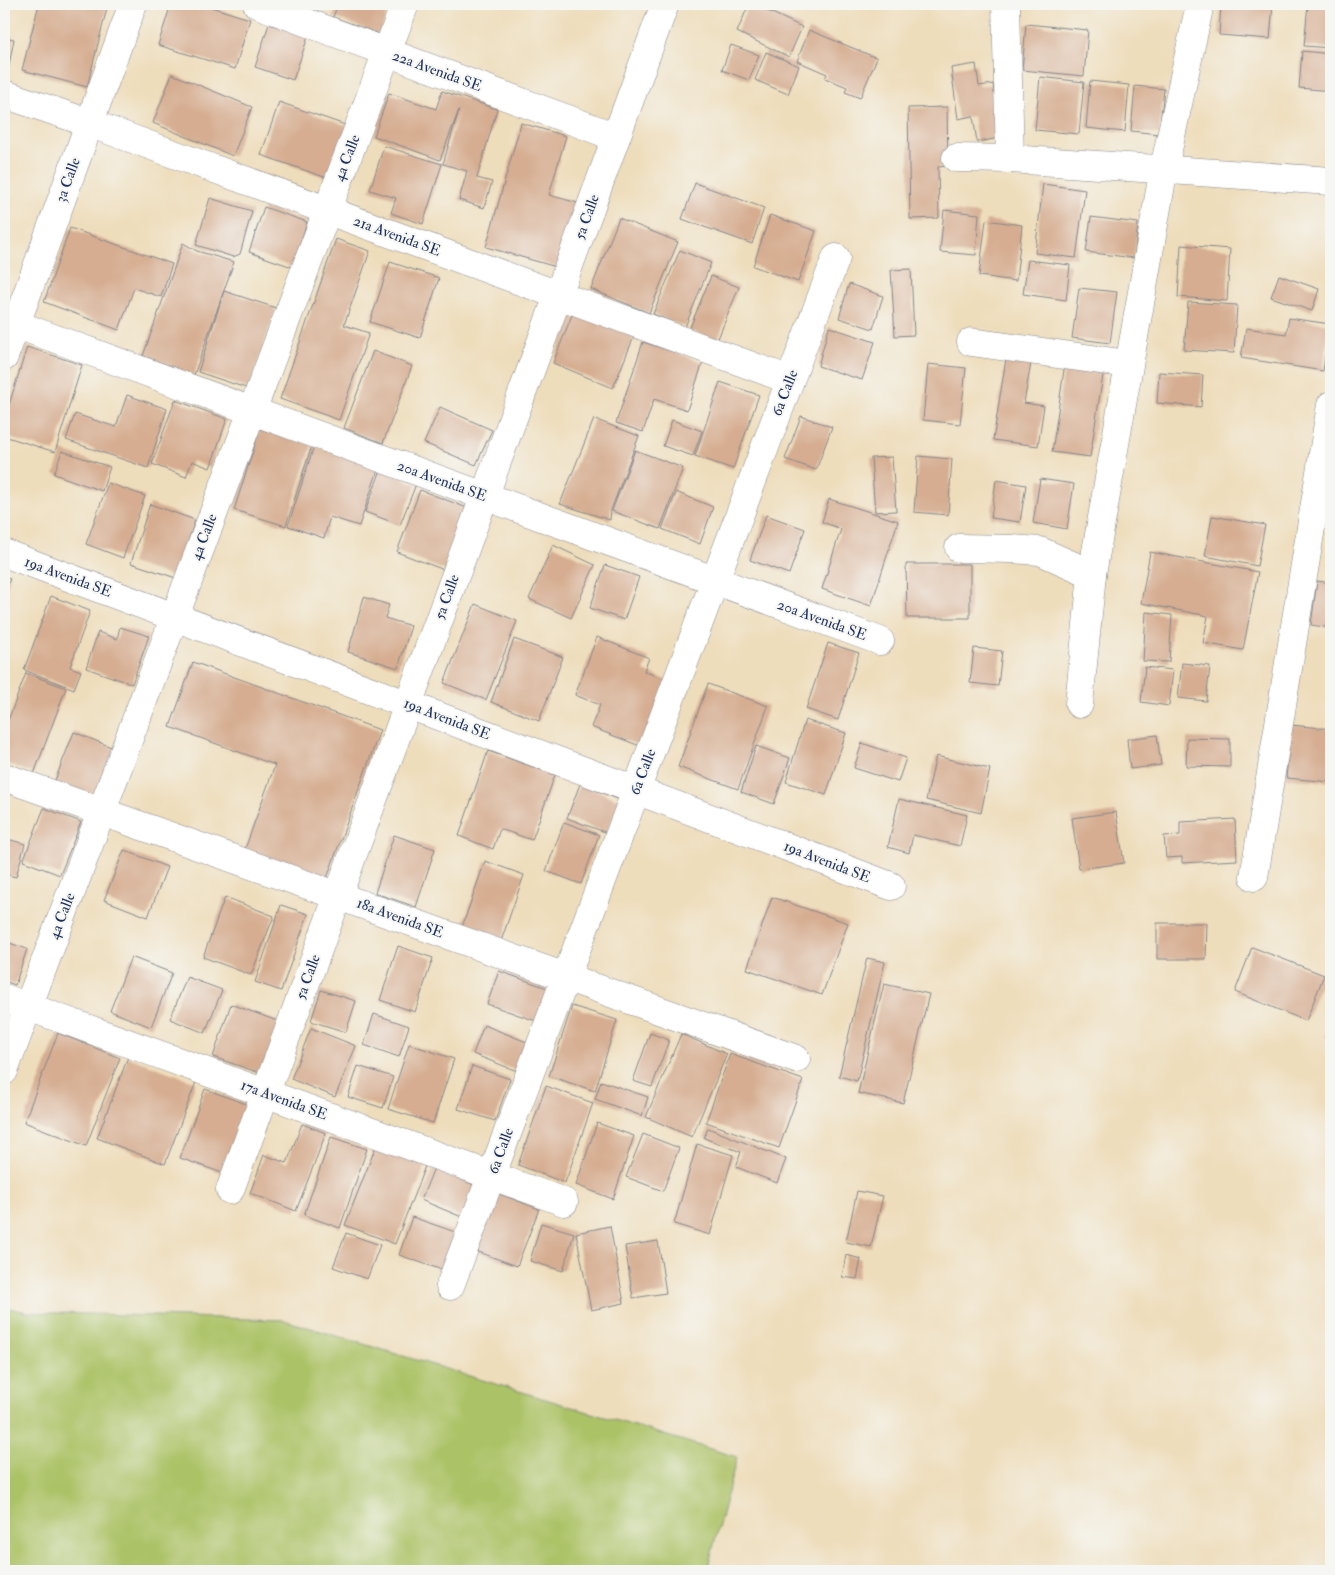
<svg xmlns="http://www.w3.org/2000/svg" width="1335" height="1575" viewBox="0 0 1335 1575" font-family="'IM FELL Double Pica',serif">
<rect width="100%" height="100%" fill="#f6f6f2"/>
<filter id="ink" filterUnits="userSpaceOnUse"><feTurbulence type="fractalNoise" baseFrequency=".02" numOctaves="2"/><feDisplacementMap in="SourceGraphic" scale="10" xChannelSelector="R" yChannelSelector="G"/><feConvolveMatrix kernelMatrix="1 2 1 2 8 2 1 2 1" color-interpolation-filters="sRGB"/></filter>
<filter id="wash" filterUnits="userSpaceOnUse"><feTurbulence type="fractalNoise" baseFrequency=".0096" numOctaves="4" result="noise"/><feDisplacementMap in="SourceGraphic" scale="20" xChannelSelector="R" yChannelSelector="G"/><feGaussianBlur stdDeviation="1.12" result="paint"/><feColorMatrix in="noise" values="0 0 0 0 0 0 0 0 0 0 0 0 0 0 0 0 0 1.4 0 .05"/><feComposite in="paint" operator="in"/></filter>
<g filter="url(#wash)">
<rect width="100%" height="100%" fill="#edb"/>
<!-- green -->
<path fill="#acc266" stroke="#647862" d="M4 1307 26 1312 284 1320 737 1457 707 1571H4Z"/>
<g id="blocks">
<!-- building -->
<g fill="#d6ad91">
<path d="M39 4H108L87 87 22 70Z"/>
<path d="M171 4H201L250 19 235 69 158 45Z"/>
<path d="M338 4H390L380 34 333 17Z"/>
<path d="M749 4H753L802 27 789 57 737 32Z"/>
<path d="M1221 4H1273L1270 39 1219 35Z"/>
<path d="M1308 4 1331 6V48L1304 46Z"/>
<path d="M269 24 308 37 293 80 255 67Z"/>
<path d="M1026 24 1088 30 1084 76 1022 70Z"/>
<path d="M809 30 877 58 860 98 845 92 847 87 825 78 827 74 797 61Z"/>
<path d="M4 37 14 39 7 76 4 75Z"/>
<path d="M731 45 759 55 749 80 722 70Z"/>
<path d="M1302 51 1331 54V91L1299 88Z"/>
<path d="M766 52 799 66 788 94 755 80Z"/>
<path d="M976 64 979 86 993 84 1000 138 977 142 973 116 958 119 951 68Z"/>
<path d="M172 74 252 107 233 156 153 123Z"/>
<path d="M1040 77 1084 82 1079 134 1035 130Z"/>
<path d="M1090 81 1129 85 1125 132 1086 128Z"/>
<path d="M1135 86 1164 89 1159 134 1131 131Z"/>
<path d="M442 91 497 109 477 178 492 182 484 208 459 200 467 171 443 164 459 110 440 160 374 136 389 93 436 109Z"/>
<path d="M279 102 348 126 330 179 261 155Z"/>
<path d="M947 107 948 166 938 167 939 218 910 219 908 108Z"/>
<path d="M521 123 566 136 549 195 578 203 560 268 486 247Z"/>
<path d="M384 146 442 164 423 224 391 213 396 198 370 190Z"/>
<path d="M695 183 764 208 752 244 682 219Z"/>
<path d="M1043 184 1085 190 1076 258 1035 253Z"/>
<path d="M210 198 252 211 240 254 233 257 196 245Z"/>
<path d="M264 207 307 222 292 267 249 252Z"/>
<path d="M944 210 979 214 976 255 940 252Z"/>
<path d="M770 215 816 231 798 282 753 266Z"/>
<path d="M1091 217 1138 223 1134 258 1086 252Z"/>
<path d="M619 218 678 242 649 313 591 289Z"/>
<path d="M986 220 1022 225 1016 281 979 276Z"/>
<path d="M70 228 172 264 161 297 134 288 119 330 44 302Z"/>
<path d="M336 239 370 251 344 325 369 333 339 420 280 399Z"/>
<path d="M183 243 197 251 234 262 194 375 143 356Z"/>
<path d="M1181 245 1230 249 1227 301 1178 297Z"/>
<path d="M680 250 711 263 685 327 653 314Z"/>
<path d="M1028 260 1070 265 1066 300 1023 294Z"/>
<path d="M390 262 439 278 420 338 370 322Z"/>
<path d="M911 269 914 335 895 336 891 270Z"/>
<path d="M1279 275 1319 289 1312 311 1271 297Z"/>
<path d="M711 276 739 287 717 341 689 330Z"/>
<path d="M849 284 883 296 873 329 839 318Z"/>
<path d="M1079 288 1117 292 1110 343 1072 338Z"/>
<path d="M224 291 276 308 249 389 198 372Z"/>
<path d="M1188 302 1237 305 1234 353 1184 350Z"/>
<path d="M574 310 635 334 613 388 553 363Z"/>
<path d="M1289 318 1330 324 1323 371 1241 358 1246 328 1286 334Z"/>
<path d="M829 327 875 342 862 380 818 366Z"/>
<path d="M643 342 703 362 687 410 654 399 643 432 616 423Z"/>
<path d="M27 347 82 365 55 452 4 436V421Z"/>
<path d="M373 351 412 366 383 443 344 428Z"/>
<path d="M1006 359 1031 363 1024 403 1044 406 1038 446 993 440Z"/>
<path d="M1065 363 1104 369 1090 457 1052 452Z"/>
<path d="M928 364 966 368 960 424 923 420Z"/>
<path d="M1159 372 1203 375 1201 407 1157 403Z"/>
<path d="M720 382 759 395 733 469 695 456Z"/>
<path d="M127 395 167 409 148 468 66 440 75 414 116 427Z"/>
<path d="M175 400 227 419 210 468 192 461 186 477 152 464Z"/>
<path d="M440 407 492 430 476 465 424 443Z"/>
<path d="M801 416 832 427 816 470 785 459Z"/>
<path d="M594 419 639 436 611 510 610 520 560 504Z"/>
<path d="M672 420 702 431 693 456 663 446Z"/>
<path d="M260 429 312 445 286 526 234 510Z"/>
<path d="M314 446 379 467 359 526 330 517 324 538 288 526Z"/>
<path d="M635 450 683 468 660 529 612 511Z"/>
<path d="M62 451 110 467 102 491 54 474Z"/>
<path d="M918 456 952 459 948 515 914 512Z"/>
<path d="M892 457 896 511 875 512 871 458Z"/>
<path d="M381 470 416 484 400 525 365 512Z"/>
<path d="M1040 479 1074 484 1067 529 1033 523Z"/>
<path d="M996 480 1026 485 1020 522 991 518Z"/>
<path d="M108 483 145 496 123 558 86 544Z"/>
<path d="M420 490 470 509 447 571 397 552Z"/>
<path d="M676 492 713 507 700 544 662 529Z"/>
<path d="M829 499 898 521 871 606 822 589 841 529 822 522Z"/>
<path d="M150 504 195 520 176 578 131 563Z"/>
<path d="M766 515 805 529 789 574 750 560Z"/>
<path d="M1212 516 1265 525 1257 566 1205 556Z"/>
<path d="M1330 530H1331V550H1328Z"/>
<path d="M553 545 595 565 571 618 529 599Z"/>
<path d="M1150 552 1258 572 1243 650 1203 643 1208 616 1141 603Z"/>
<path d="M906 564H970V618H907Z"/>
<path d="M605 565 639 577 624 620 590 608Z"/>
<path d="M4 577 10 579 4 595Z"/>
<path d="M1317 581 1331 583V628L1311 625Z"/>
<path d="M51 596 90 611 70 667 81 671 74 689 24 670Z"/>
<path d="M364 597 389 605 385 618 411 626 398 668 348 652Z"/>
<path d="M475 604 517 621 486 700 444 683Z"/>
<path d="M1146 612 1172 615 1169 662 1143 661Z"/>
<path d="M120 627 149 636 132 684 86 668 98 632 117 639Z"/>
<path d="M597 637 649 658 644 671 671 682 645 748 591 727 600 705 575 695Z"/>
<path d="M514 639 563 657 539 721 491 702Z"/>
<path d="M828 643 859 653 838 720 806 709Z"/>
<path d="M974 648 1002 651 998 686 970 683Z"/>
<path d="M193 662 380 730 327 878 245 849 275 765 170 727Z"/>
<path d="M1182 663 1210 666 1206 701 1178 698Z"/>
<path d="M1145 667 1173 670 1169 706 1141 702Z"/>
<path d="M26 673 66 688 34 774 4 762V731Z"/>
<path d="M708 684 768 706 738 789 678 767Z"/>
<path d="M805 720 846 733 826 795 786 782Z"/>
<path d="M1291 725 1331 729V782L1286 778Z"/>
<path d="M74 732 116 749 97 799 54 783Z"/>
<path d="M1157 735 1161 765 1130 769 1127 739Z"/>
<path d="M1187 738 1230 739V767L1186 766Z"/>
<path d="M862 743 906 758 898 782 854 768Z"/>
<path d="M756 746 790 758 774 804 741 792Z"/>
<path d="M488 751 555 775 532 840 500 829 493 849 459 836Z"/>
<path d="M936 756 990 769 981 813 926 800Z"/>
<path d="M580 784 620 800 607 833 567 818Z"/>
<path d="M899 799 967 815 960 846 913 835 909 853 888 847Z"/>
<path d="M44 808 81 822 60 875 23 861Z"/>
<path d="M1116 812 1124 863 1079 869 1072 818Z"/>
<path d="M1235 819 1237 860 1182 863V857L1166 858 1164 836 1180 835V822Z"/>
<path d="M564 822 599 835 581 884 546 871Z"/>
<path d="M394 835 435 849 416 907 375 893Z"/>
<path d="M4 838 25 844 16 877 4 874Z"/>
<path d="M124 850 167 867 148 917 104 900Z"/>
<path d="M485 861 524 875 500 944 461 930Z"/>
<path d="M225 897 274 916 251 975 203 957Z"/>
<path d="M772 897 848 923 822 995 747 969Z"/>
<path d="M281 905 308 914 281 991 255 982Z"/>
<path d="M1157 923H1207L1206 959H1157Z"/>
<path d="M4 941 27 949 15 985 4 981Z"/>
<path d="M398 946 433 958 415 1012 380 1000Z"/>
<path d="M1252 947 1324 975 1306 1021 1235 992Z"/>
<path d="M131 957 172 973 151 1027 110 1011Z"/>
<path d="M867 958 885 962 857 1081 839 1076Z"/>
<path d="M499 971 550 989 539 1022 487 1004Z"/>
<path d="M187 977 222 990 205 1033 170 1019Z"/>
<path d="M884 984 929 994 903 1103 858 1093Z"/>
<path d="M321 990 356 1001 346 1032 311 1021Z"/>
<path d="M231 1004 280 1022 263 1074 213 1057Z"/>
<path d="M572 1006 617 1020 595 1091 549 1076Z"/>
<path d="M374 1014 409 1026 399 1057 364 1045Z"/>
<path d="M1331 1020V1039L1325 1037Z"/>
<path d="M484 1025 527 1042 517 1071 473 1054Z"/>
<path d="M311 1028 356 1046 335 1097 291 1079Z"/>
<path d="M58 1033 120 1058 86 1146 24 1122Z"/>
<path d="M650 1033 669 1040 652 1087 633 1081Z"/>
<path d="M681 1034 727 1054 692 1137 646 1117Z"/>
<path d="M409 1044 454 1059 433 1123 388 1109Z"/>
<path d="M730 1054 803 1080 779 1148 706 1122Z"/>
<path d="M128 1057 196 1082 165 1164 97 1138Z"/>
<path d="M358 1066 393 1077 383 1108 348 1097Z"/>
<path d="M472 1066 510 1079 495 1121 458 1109Z"/>
<path d="M601 1081 648 1097 642 1116 595 1099Z"/>
<path d="M546 1086 593 1103 565 1183 518 1165Z"/>
<path d="M205 1089 249 1105 225 1174 180 1158Z"/>
<path d="M597 1123 634 1136 613 1199 576 1185Z"/>
<path d="M302 1124 326 1133 296 1211 250 1193 264 1155 287 1163Z"/>
<path d="M708 1128 786 1159 777 1183 736 1167 741 1152 704 1138Z"/>
<path d="M643 1134 679 1148 663 1191 626 1177Z"/>
<path d="M331 1137 367 1149 340 1228 304 1215Z"/>
<path d="M378 1141 427 1161 395 1244 345 1225Z"/>
<path d="M697 1144 733 1155 710 1235 674 1224Z"/>
<path d="M434 1168 481 1188 469 1220 421 1200Z"/>
<path d="M857 1191 883 1196 871 1247 846 1242Z"/>
<path d="M494 1192 539 1209 517 1266 473 1250Z"/>
<path d="M412 1217 464 1235 451 1273 399 1255Z"/>
<path d="M541 1223 574 1233 563 1271 530 1261Z"/>
<path d="M610 1226 624 1303 591 1310 576 1233Z"/>
<path d="M346 1233 380 1245 367 1279 333 1267Z"/>
<path d="M658 1241 666 1293 633 1298 625 1246Z"/>
<path d="M846 1255 861 1259 857 1279 842 1277Z"/>
</g>
</g>
</g>
<g filter="url(#ink)">
<use href="#blocks" fill-opacity="0" stroke="#84868c" stroke-width="1"/>
<g fill="none" stroke-linecap="round" stroke-linejoin="round">
<!-- street casing -->
<g stroke="#84868c" stroke-width="29">
<g id="street">
<path d="M257 4 616 137"/>
<path d="M1006 4 1010 159 1331 181"/>
<path d="M4 94 89 123 790 380"/>
<path d="M956 158 1010 159"/>
<path d="M4 320 880 641"/>
<path d="M971 342 1128 364"/>
<path d="M4 357 133 4"/>
<path d="M959 548 1011 549 1040 551 1092 574"/>
<path d="M4 553 891 886"/>
<path d="M1079 704 1092 574 1164 168 1200 4"/>
<path d="M4 777 796 1059"/>
<path d="M1254 877 1331 405"/>
<path d="M4 998 564 1202"/>
<path d="M4 1071 405 4"/>
<path d="M230 1190 665 4"/>
<path d="M450 1286 836 258"/>
</g>
</g>
<!-- street -->
<use href="#street" stroke="#fff" stroke-width="28"/>
</g>
</g>
<g text-anchor="middle" dominant-baseline="central" stroke-width="4" stroke-linejoin="round" paint-order="stroke">
<!-- street labels -->
<g font-size="15" fill="#1b2f5e" stroke="#f6f6f2">
<text transform="translate(437 71) rotate(20)">22a Avenida SE</text>
<text transform="translate(347 158) rotate(-69)">4a Calle</text>
<text transform="translate(68 180) rotate(-70)">3a Calle</text>
<text transform="translate(587 217) rotate(-70)">5a Calle</text>
<text transform="translate(397 236) rotate(20)">21a Avenida SE</text>
<text transform="translate(785 393) rotate(-69)">6a Calle</text>
<text transform="translate(442 481) rotate(20)">20a Avenida SE</text>
<text transform="translate(204 537) rotate(-69)">4a Calle</text>
<text transform="translate(68 577) rotate(20)">19a Avenida SE</text>
<text transform="translate(447 597) rotate(-70)">5a Calle</text>
<text transform="translate(822 620) rotate(20)">20a Avenida SE</text>
<text transform="translate(447 719) rotate(21)">19a Avenida SE</text>
<text transform="translate(643 772) rotate(-69)">6a Calle</text>
<text transform="translate(827 862) rotate(21)">19a Avenida SE</text>
<text transform="translate(62 916) rotate(-69)">4a Calle</text>
<text transform="translate(400 918) rotate(20)">18a Avenida SE</text>
<text transform="translate(308 977) rotate(-70)">5a Calle</text>
<text transform="translate(284 1100) rotate(20)">17a Avenida SE</text>
<text transform="translate(501 1151) rotate(-70)">6a Calle</text>
</g>
</g>
<!-- margin -->
<rect width="1335" height="1575" fill="none" stroke="#f6f6f2" stroke-width="20"/>
</svg>
